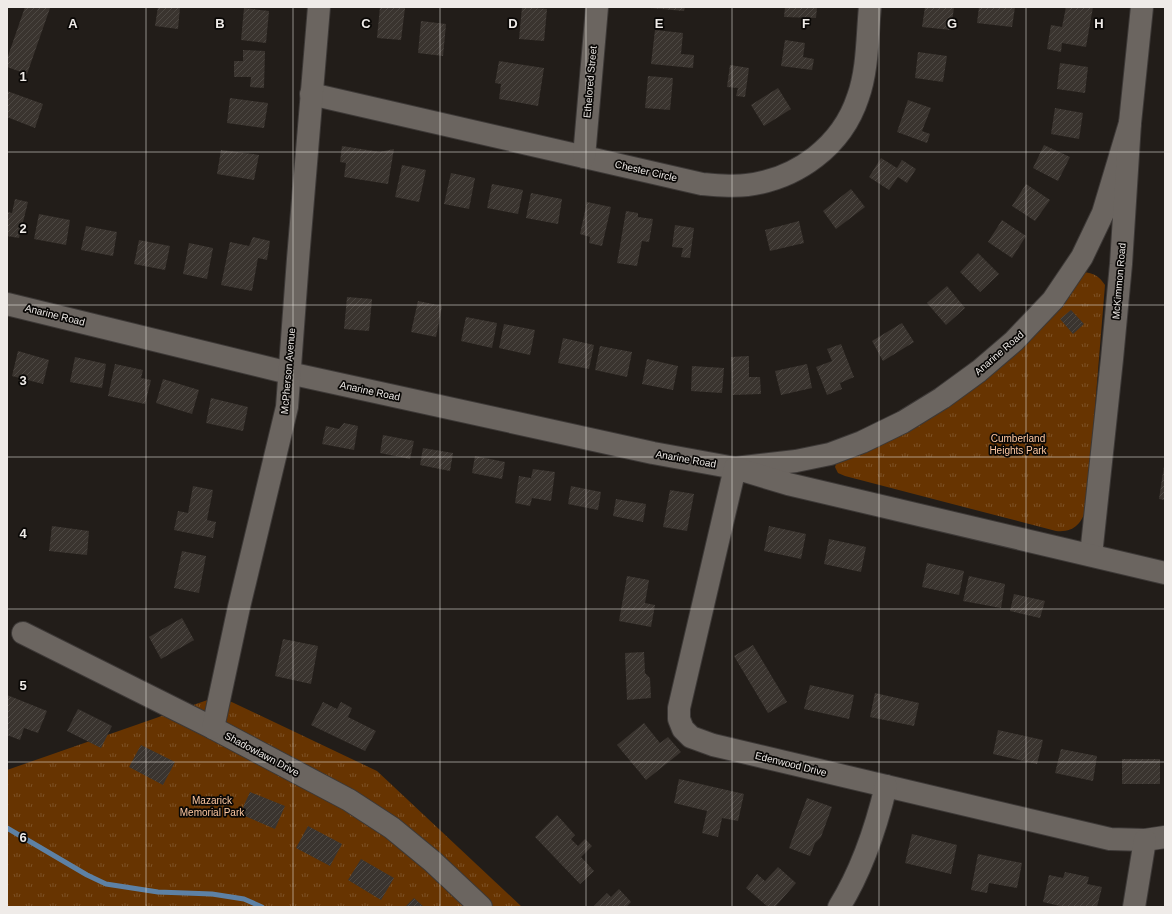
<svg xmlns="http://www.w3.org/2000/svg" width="1172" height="914" viewBox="0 0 1172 914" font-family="Helvetica,sans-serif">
<defs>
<pattern id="grass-tufts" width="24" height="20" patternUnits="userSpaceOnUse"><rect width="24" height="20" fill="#673401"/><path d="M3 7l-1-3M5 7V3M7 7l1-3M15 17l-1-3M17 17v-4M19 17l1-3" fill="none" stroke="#7d5226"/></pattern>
<pattern id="building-hatch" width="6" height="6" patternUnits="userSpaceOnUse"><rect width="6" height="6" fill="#3a342f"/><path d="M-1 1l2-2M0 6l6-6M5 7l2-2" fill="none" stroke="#4d4843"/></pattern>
</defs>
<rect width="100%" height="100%" fill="#221d19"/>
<!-- grass -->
<g fill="url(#grass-tufts)">
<path d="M1083 272C1094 273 1099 276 1105 285L1087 505C1083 522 1075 533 1056 531L845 476 838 473 835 467 838 458 887 435Z"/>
<path d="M219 696 377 771 522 907H7V770Z"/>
</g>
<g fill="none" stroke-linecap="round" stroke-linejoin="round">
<!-- stream -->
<path stroke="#5d81a5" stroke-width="5" d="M7 828 87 875 106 884 158 892 212 894 244 899 262 907"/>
</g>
<!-- building -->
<g fill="url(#building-hatch)">
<path d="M25 7H46L50 8 27 74 7 67V59Z"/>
<path d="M158 7H180L178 29 155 26Z"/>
<path d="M380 7 405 8 401 40 377 38Z"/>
<path d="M522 7 547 9 544 41 519 39Z"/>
<path d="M650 7H685L684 11 650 8Z"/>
<path d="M785 7H817L816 18 784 17Z"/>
<path d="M925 7H954L951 30 922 27Z"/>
<path d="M979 7H1015L1012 27 977 23Z"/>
<path d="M1066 7H1093L1086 47 1062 43 1061 52 1047 49 1051 25 1062 27Z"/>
<path d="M244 8 269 11 266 43 241 40Z"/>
<path d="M421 21 446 24 443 56 418 53Z"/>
<path d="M655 30 683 33 681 54 694 55 693 68 651 64Z"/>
<path d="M785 40 805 43 803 57 814 59 812 70 781 66Z"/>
<path d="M243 50 265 51 264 88 250 87 251 77H234V61H243Z"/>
<path d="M918 52 947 56 943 82 915 78Z"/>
<path d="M499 61 544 68 538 106 499 99 501 84 495 83Z"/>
<path d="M1060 63 1088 67 1085 93 1057 89Z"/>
<path d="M730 65 749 68 745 97 736 96 738 88 727 87Z"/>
<path d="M648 76 673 78 670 110 645 108Z"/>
<path d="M778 88 791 109 764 126 751 105Z"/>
<path d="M7 91 43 104 35 128 7 117Z"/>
<path d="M230 98 268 103 264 128 227 123Z"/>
<path d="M908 100 931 108 922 131 930 134 927 143 897 132Z"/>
<path d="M1055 108 1083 113 1079 139 1051 134Z"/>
<path d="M1044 145 1070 157 1058 181 1033 168Z"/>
<path d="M342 146 380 152 394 149 388 184 344 177 346 163 340 162Z"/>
<path d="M221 150 259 155 254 180 217 174Z"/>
<path d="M881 158 897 168 902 160 916 169 907 183 898 177 889 190 869 177Z"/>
<path d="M402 165 426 170 419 202 395 197Z"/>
<path d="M451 173 475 178 469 209 444 204Z"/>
<path d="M492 184 523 190 518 214 487 208Z"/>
<path d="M1026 184 1050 200 1035 221 1012 206Z"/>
<path d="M851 189 865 207 836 229 823 211Z"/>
<path d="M531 193 562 199 558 224 526 218Z"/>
<path d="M15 199 28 202 19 238 7 236V212L12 213Z"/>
<path d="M587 202 611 207 602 246 589 243 590 237 580 234Z"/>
<path d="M626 211 638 213V217L653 219 649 242 642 241 637 266 617 263Z"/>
<path d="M39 214 70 220 66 245 34 239Z"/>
<path d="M1002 220 1026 236 1012 258 988 242Z"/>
<path d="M799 221 804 243 770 251 765 230Z"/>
<path d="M675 225 694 228 690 258 681 257 683 248 672 247Z"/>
<path d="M86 226 117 232 113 256 81 250Z"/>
<path d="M253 237 270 241 267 260 258 258 252 291 221 285 230 242 249 246Z"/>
<path d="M139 240 170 246 165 270 134 264Z"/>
<path d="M189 243 213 248 207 279 183 274Z"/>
<path d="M978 253 999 274 980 292 960 272Z"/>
<path d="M947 286 965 308 946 325 927 303Z"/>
<path d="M347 297 372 299 369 331 344 329Z"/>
<path d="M418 301 442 306 436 337 411 332Z"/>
<path d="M1071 310 1084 324 1073 334 1060 319Z"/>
<path d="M466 317 497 323 492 348 461 341Z"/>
<path d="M902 323 914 342 883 361 872 341Z"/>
<path d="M504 324 535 330 530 355 499 348Z"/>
<path d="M563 338 594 345 589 369 558 363Z"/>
<path d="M841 344 854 377 840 383 842 389 827 395 816 367 832 361 827 349Z"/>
<path d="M600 346 632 352 627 377 595 370Z"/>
<path d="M18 351 49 360 43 384 12 376Z"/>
<path d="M749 356V377H760L761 394 733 395 731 357Z"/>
<path d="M75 357 106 364 102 388 70 382Z"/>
<path d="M647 359 678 366 673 390 642 384Z"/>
<path d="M115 364 143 370 141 378 151 380 145 404 108 396Z"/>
<path d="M807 364 812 388 781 395 775 371Z"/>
<path d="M692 366 724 368 722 393 691 391Z"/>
<path d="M163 379 199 390 192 414 156 403Z"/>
<path d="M211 398 248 407 243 431 206 423Z"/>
<path d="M344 423 358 426 354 450 322 444 326 426 339 429Z"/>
<path d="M383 435 414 441 410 459 380 453Z"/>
<path d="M423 448 453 453 450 471 420 465Z"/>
<path d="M475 456 505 462 502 479 472 473Z"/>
<path d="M1164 466H1165V500L1159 499Z"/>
<path d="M533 469 555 472 551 501 532 498 530 506 515 503 519 476 531 478Z"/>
<path d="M193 486 213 490 207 520 216 522 213 538 174 530 178 511 188 513Z"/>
<path d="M571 486 601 492 598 510 568 504Z"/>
<path d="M670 490 694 494 687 531 663 527Z"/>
<path d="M616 499 646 504 643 522 613 516Z"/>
<path d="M52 526 89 531 87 555 49 551Z"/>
<path d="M769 526 806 534 801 559 764 551Z"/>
<path d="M829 539 866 547 861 572 824 564Z"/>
<path d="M182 551 206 556 199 593 174 588Z"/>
<path d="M927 563 964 571 959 595 922 587Z"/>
<path d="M627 576 649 580 645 603 655 605 651 627 619 621Z"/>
<path d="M969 576 1005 584 1001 608 963 601Z"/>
<path d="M1014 594 1045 601 1040 618 1010 611Z"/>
<path d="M182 618 194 640 161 659 149 637Z"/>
<path d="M283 639 318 646 311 684 275 676Z"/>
<path d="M753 645 787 702 768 713 734 656Z"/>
<path d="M644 652 645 673 650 678 651 698 627 700 625 653Z"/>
<path d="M810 685 854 695 849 719 804 709Z"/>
<path d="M875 693 919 703 914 726 870 717Z"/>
<path d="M7 695 47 711 38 733 24 728 20 740 7 735Z"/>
<path d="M323 702 337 709 341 702 352 708 348 717 376 731 365 751 311 725Z"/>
<path d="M78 709 112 726 101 748 67 731Z"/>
<path d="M644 723 660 743 668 737 681 752 646 780 617 745Z"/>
<path d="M998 730 1043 740 1037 764 993 754Z"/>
<path d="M141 745 175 762 163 785 129 767Z"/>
<path d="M1061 749 1097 756 1093 781 1055 773Z"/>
<rect x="1122" y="759" width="38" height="25"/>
<path d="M679 779 744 794 738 821 722 818 718 837 702 833 707 811 674 803Z"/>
<path d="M250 792 285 806 275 829 240 814Z"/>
<path d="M807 798 832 807 821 837 815 843 810 856 789 848Z"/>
<path d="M557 815 575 835 571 839 578 846 585 839 592 846 581 857 594 871 580 884 535 837Z"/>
<path d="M308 826 342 844 330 866 296 848Z"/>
<path d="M912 834 957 845 951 874 905 863Z"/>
<path d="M978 854 1022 863 1017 888 989 883 987 893 971 890Z"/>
<path d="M361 859 394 878 381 900 348 880Z"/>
<path d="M778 867 796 883 775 907H768L746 888 757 874 765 881Z"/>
<path d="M1065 872 1089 877 1087 884 1102 887 1097 907H1064L1043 902 1049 875 1063 878Z"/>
<path d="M619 889 631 902 626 907H593L607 893 611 897Z"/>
<path d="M414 898 424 907H405Z"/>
</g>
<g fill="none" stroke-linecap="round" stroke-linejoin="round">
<!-- minor casing -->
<g stroke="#3d3937" stroke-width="24">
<g id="minor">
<path d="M311 94 702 184C717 185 732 187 747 185 797 179 842 146 858 97 868 69 867 37 870 7"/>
<path d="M584 157 597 7"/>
<path d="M7 304 289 373 653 453 735 468 796 461 830 454 862 442 903 422 942 398 979 371 1014 341 1053 300 1082 257 1103 213 1130 123"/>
<path d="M1091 555 1112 359 1121 264 1130 123 1142 7"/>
<path d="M1165 573 788 484 735 468 679 708V719L683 729 691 737 713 745 1110 839 1145 840 1165 837"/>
<path d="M23 633 213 728 349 800 392 828 432 861 481 907"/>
<path d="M213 728 239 607 287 407 298 259 319 7"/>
<path d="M839 907C862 870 876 828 886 786"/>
<path d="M1134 907 1145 840"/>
</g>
</g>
<!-- minor -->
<use href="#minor" stroke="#6b6560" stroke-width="22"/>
</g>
<!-- grid -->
<path fill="none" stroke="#efebe8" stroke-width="1" stroke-opacity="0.55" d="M146 7V907M293 7V907M440 7V907M586 7V907M732 7V907M879 7V907M1026 7V907M7 152H1165M7 305H1165M7 457H1165M7 609H1165M7 762H1165"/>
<g text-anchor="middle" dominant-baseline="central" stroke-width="3.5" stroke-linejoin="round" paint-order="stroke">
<!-- street labels -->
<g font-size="10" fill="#efebe8" stroke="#0a0806">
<text transform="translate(590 82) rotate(-85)">Ethelored Street</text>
<text transform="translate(646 171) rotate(13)">Chester Circle</text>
<text transform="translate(1119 281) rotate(-85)">McKimmon Road</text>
<text transform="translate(55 315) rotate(14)">Anarine Road</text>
<text transform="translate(999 353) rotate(-41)">Anarine Road</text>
<text transform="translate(288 371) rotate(-85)">McPherson Avenue</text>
<text transform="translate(370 391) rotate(12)">Anarine Road</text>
<text transform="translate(686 459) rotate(10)">Anarine Road</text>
<text transform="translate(262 754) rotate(28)">Shadowlawn Drive</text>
<text transform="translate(791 764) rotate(14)">Edenwood Drive</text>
</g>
<!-- park labels -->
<g font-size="10" fill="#fdc7a1" stroke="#0a0806">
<text x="1018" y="438">Cumberland<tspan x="1018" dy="12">Heights Park</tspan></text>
<text x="212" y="800">Mazarick<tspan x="212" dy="12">Memorial Park</tspan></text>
</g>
</g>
<g font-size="13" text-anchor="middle" font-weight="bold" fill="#efebe8" stroke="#0a0806" stroke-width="3.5" stroke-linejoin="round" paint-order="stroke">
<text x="73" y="28">A</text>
<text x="220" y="28">B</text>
<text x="366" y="28">C</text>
<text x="513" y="28">D</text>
<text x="659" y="28">E</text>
<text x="806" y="28">F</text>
<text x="952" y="28">G</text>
<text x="1099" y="28">H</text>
<text x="23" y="81">1</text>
<text x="23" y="233">2</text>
<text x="23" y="385">3</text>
<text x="23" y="538">4</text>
<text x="23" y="690">5</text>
<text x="23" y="842">6</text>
</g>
<!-- border -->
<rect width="1172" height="914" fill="none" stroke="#efebe8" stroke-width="16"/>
</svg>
